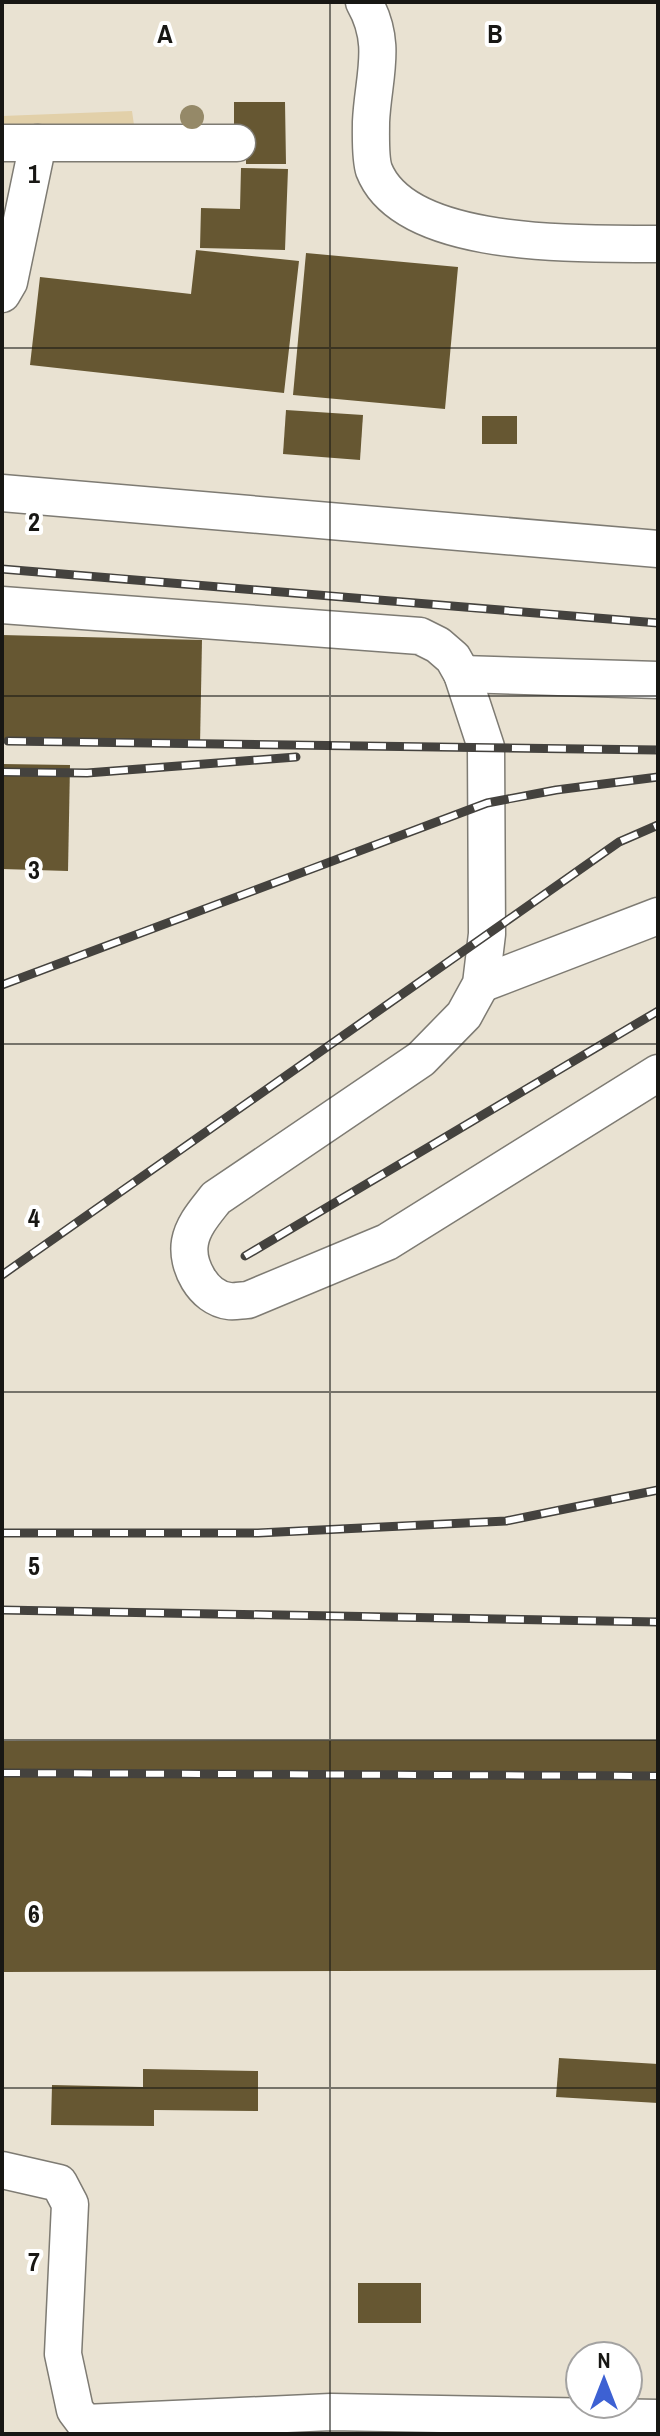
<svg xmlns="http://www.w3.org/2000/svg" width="660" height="2436" viewBox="0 0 660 2436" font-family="'Archivo Narrow',sans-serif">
<rect width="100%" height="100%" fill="#f1ede5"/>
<!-- built -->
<path fill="#e9e2d2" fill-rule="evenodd" d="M2 2H658V2434H2ZM580 2356H628V2404H580Z"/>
<!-- green -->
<path fill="#e2d0a9" d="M132 111 135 132 2 136V116Z"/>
<!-- building -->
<g fill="#665732">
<path d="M234 102H285L286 164H246V141H234Z"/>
<path d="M241 168 288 169 285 250 200 248 201 208 240 209Z"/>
<path d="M196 250 299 261 284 393 30 365 40 277 191 294Z"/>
<path d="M306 253 458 267 445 409 293 395Z"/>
<path d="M286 410 363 415 360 460 283 454Z"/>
<rect x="482" y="416" width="35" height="28"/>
<path d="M2 635 202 640 200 745 2 739Z"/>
<path d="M2 764 70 765 68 871 2 869Z"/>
<path d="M658 1740V1970L2 1972V1741Z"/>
<path d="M559 2058 658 2064V2103L556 2097Z"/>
<path d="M143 2069 258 2071V2111L154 2110V2126L51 2125 52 2085 143 2087Z"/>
<rect x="358" y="2283" width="63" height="40"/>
</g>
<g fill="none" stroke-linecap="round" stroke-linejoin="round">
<!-- minor casing -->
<g stroke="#7e7b73" stroke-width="39">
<g id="minor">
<path d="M364 2C388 44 373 77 371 122 371 135 370 158 374 170 406 251 587 243 658 244"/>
<path d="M2 143H237"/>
<path d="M2 294 9 282 38 143"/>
<path d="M2 493 658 549"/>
<path d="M2 605 420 636 438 645 453 658 462 674 486 747 487 934 481 984 464 1015 421 1059 216 1198C206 1211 193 1225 190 1242 186 1265 203 1298 229 1301 234 1302 242 1300 248 1300L387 1242 658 1073"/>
<path d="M462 674 658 680"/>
<path d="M481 984 658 916"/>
<path d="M2 2170 59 2183 70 2204 63 2354 75 2410 93 2434"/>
<path d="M85 2423 331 2412 658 2418"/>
</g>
</g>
<!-- minor -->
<use href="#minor" stroke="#fff" stroke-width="36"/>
<!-- rail casing -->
<g stroke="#44423e" stroke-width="9">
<g id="rail">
<path d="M2 569 658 623"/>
<path d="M8 741 658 750"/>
<path d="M2 772 87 773 296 757"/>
<path d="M2 985 487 803 556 790 658 777"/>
<path d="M245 1256 658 1011"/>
<path d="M2 1275 619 842 658 825"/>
<path d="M2 1533H258L506 1521 658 1490"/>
<path d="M2 1610 658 1622"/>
<path d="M2 1773 658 1776"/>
</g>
</g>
<!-- rail -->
<use href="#rail" stroke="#fff" stroke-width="6" stroke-dasharray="18" stroke-linecap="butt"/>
</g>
<!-- trees -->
<circle fill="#958968" cx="192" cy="117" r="12"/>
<!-- grid -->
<path fill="none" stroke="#181714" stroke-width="2" stroke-opacity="0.55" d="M330 2V2434M2 348H658M2 696H658M2 1044H658M2 1392H658M2 1740H658M2 2088H658"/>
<g font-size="26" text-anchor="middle" font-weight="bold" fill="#181714" stroke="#fff" stroke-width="8" stroke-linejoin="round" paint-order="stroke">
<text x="165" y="43">A</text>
<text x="495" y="43">B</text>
<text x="34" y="183">1</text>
<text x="34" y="531">2</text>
<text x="34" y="879">3</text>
<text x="34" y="1227">4</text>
<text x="34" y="1575">5</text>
<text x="34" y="1923">6</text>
<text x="34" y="2271">7</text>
</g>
<!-- border -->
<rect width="660" height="2436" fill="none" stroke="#181714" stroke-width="8"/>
<!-- north arrow -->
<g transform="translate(604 2380)"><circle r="38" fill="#ffffff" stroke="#a3a2a1" stroke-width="2"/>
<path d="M0-6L14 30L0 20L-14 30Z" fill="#3d61d3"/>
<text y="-12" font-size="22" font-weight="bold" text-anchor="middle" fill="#181714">N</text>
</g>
</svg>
